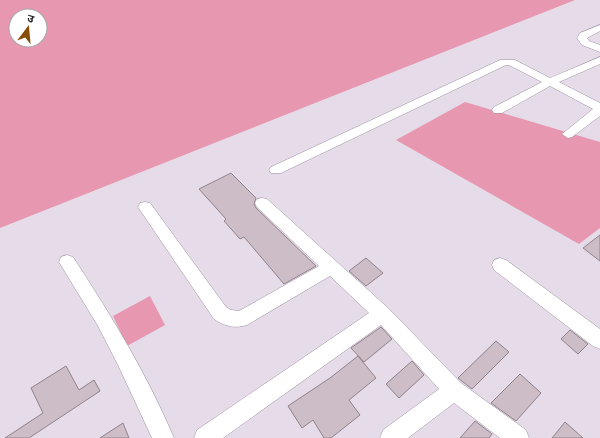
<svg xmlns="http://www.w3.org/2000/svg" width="600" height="438" viewBox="0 0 600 438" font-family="'Space Grotesk','Noto Sans Devanagari',sans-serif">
<rect width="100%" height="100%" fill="#e6dbe9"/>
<!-- green -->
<g fill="#e798b0" fill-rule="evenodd">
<path d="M0 0H575L0 228ZM16 16H40V40H16Z"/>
<path d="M465 102 600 142V228L579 244 396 140Z"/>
<path d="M150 296 165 325 127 346 113 316Z"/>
</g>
<!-- building -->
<g fill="#cdbdc7" stroke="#90828b">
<path d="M231 173 256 198 254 204 256 208 316 266 284 284 244 237 240 239 224 221 226 219 199 189Z"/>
<path d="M600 235V261L583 248Z"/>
<path d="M366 258 383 273 366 286 349 271Z"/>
<path d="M381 327 392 339 364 362 351 348Z"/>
<path d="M570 330 588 344 578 354 561 339Z"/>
<path d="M496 341 509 352 472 389 458 378Z"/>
<path d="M358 356 376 378 349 400 360 415 331 438H324L313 420 302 428 288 406 330 378Z"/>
<path d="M412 361 424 375 399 398 386 384Z"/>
<path d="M66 366 79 390 94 380 100 391 29 438H5L43 413 31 388Z"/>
<path d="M520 374 541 393 516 421 491 403Z"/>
<path d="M475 421 492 434 489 438H460Z"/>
<path d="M565 422 583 438H552Z"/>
<path d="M123 423 129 438H100Z"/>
</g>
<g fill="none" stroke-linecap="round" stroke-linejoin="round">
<!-- street casing -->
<g stroke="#9c929f" stroke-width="1">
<g id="street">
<path d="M600 25V31L587 38 589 41 600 45V52L582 45 577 38 580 33Z"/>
<path d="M600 57V64L559 82 600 103V116L572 137 568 138 562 134 593 109 550 86 502 113H494L492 110 494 107 542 82 509 65H506L281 173H271L269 170 271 167 500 60H515L550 78Z"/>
<path d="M262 198 267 199 388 308 461 383 526 430 529 438H500L454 403 408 438H380L383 430 439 389 381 325 223 438H194L197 430 369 313 330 276 247 325C235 329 224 326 214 319L138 207 140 203 145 202 150 203 226 307 231 310 239 311 319 266 257 207 255 203 257 199Z"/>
<path d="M67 255 73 257C111 315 147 374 174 438H152L118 365 98 326 59 262 61 257Z"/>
<path d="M500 258 506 260 600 329V349L593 346 494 270 492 265 494 260Z"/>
</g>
</g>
<!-- street -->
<use href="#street" fill="#fff" fill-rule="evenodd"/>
</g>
<!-- north arrow -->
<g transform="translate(28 28) rotate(16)"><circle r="19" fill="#ffffff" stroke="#a7a6a8"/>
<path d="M0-3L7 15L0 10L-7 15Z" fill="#874c06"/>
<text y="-6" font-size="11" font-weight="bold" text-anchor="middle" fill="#242025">उ</text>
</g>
</svg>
